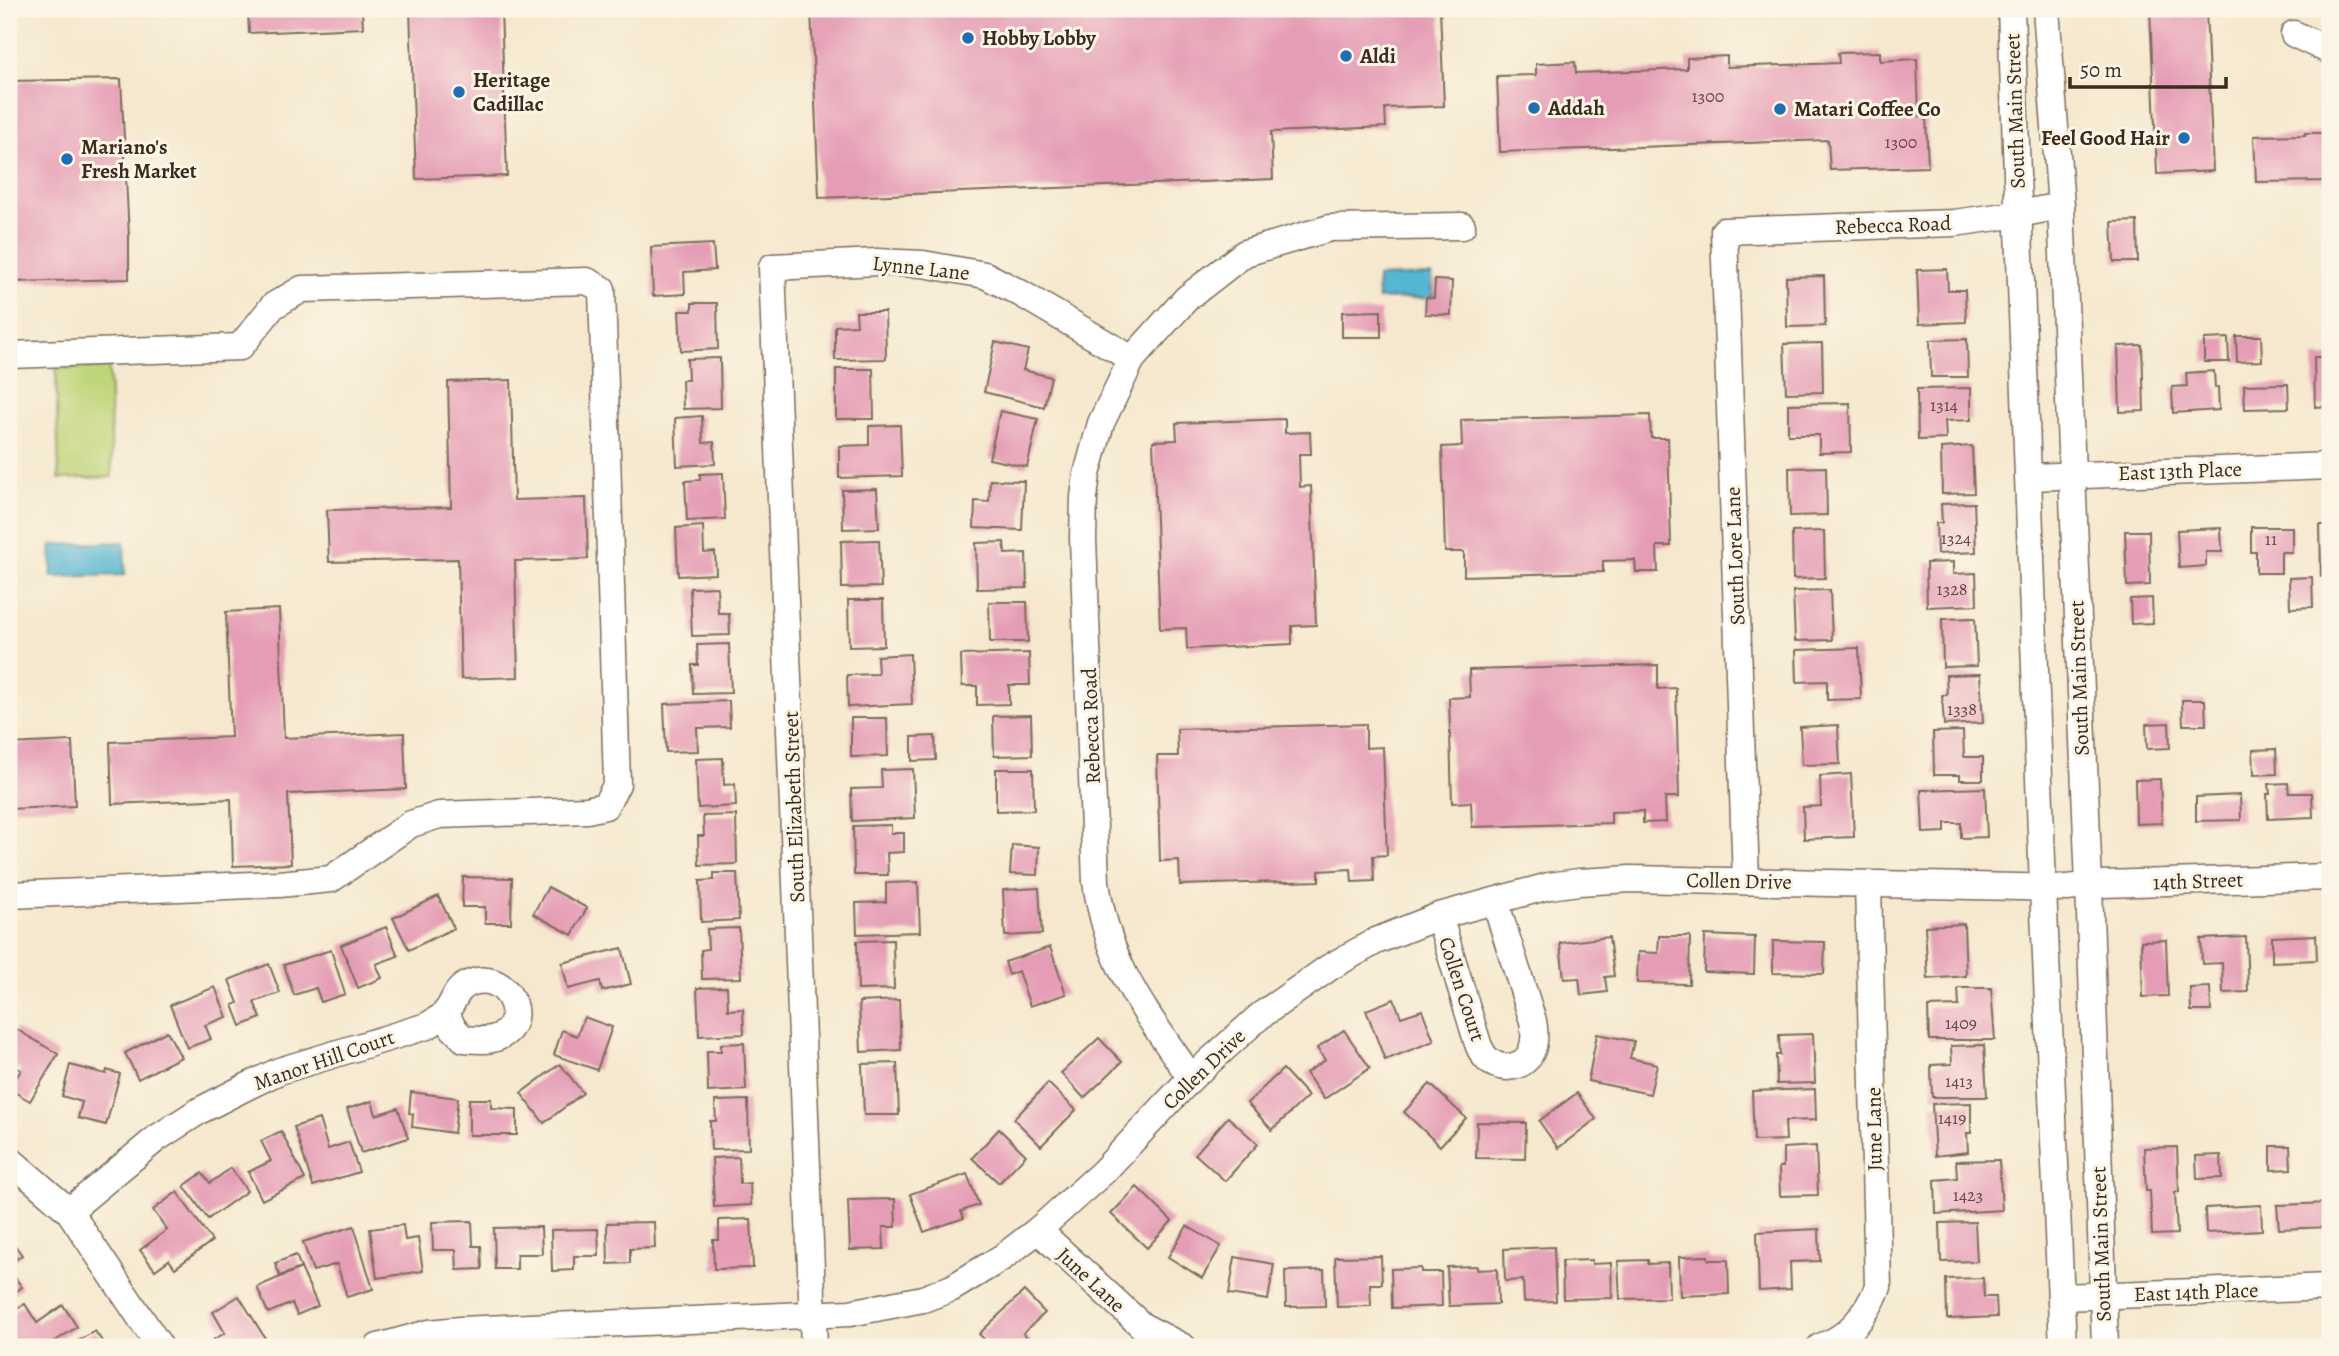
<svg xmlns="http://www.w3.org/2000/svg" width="2339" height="1356" viewBox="0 0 2339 1356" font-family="Alegreya,serif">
<rect width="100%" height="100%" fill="#fcf5e5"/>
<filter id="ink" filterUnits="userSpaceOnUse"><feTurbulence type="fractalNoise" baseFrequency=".0143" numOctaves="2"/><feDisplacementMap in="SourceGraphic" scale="14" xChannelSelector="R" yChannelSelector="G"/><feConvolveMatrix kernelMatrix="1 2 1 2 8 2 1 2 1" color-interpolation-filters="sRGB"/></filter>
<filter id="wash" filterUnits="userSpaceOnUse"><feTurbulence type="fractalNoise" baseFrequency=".00686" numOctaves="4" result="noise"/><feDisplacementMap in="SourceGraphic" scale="28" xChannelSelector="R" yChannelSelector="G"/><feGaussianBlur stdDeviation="1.57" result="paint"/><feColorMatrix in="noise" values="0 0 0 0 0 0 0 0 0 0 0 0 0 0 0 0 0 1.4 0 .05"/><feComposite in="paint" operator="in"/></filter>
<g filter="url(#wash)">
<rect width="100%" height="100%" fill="#f5e8ce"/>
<!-- green -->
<path fill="#bfd579" stroke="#7d804c" stroke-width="2" d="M109 367 112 477 59 479 56 369Z"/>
<!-- water -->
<g fill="#54b6d2" stroke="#487078" stroke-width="2">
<path d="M1432 275 1433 298 1378 299 1377 277Z"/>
<path d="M124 542 125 575 52 577 51 545Z"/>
</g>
<g id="blocks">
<!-- building -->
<g fill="#e59db5">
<path d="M248 9H362L363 28 249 33Z"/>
<path d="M410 9H501L507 176 416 179Z"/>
<path d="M811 9H1440L1444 106 1385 108 1386 127 1271 132 1273 179 819 198Z"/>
<path d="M2150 9H2206L2213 171 2157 174Z"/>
<path d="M1880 52V61L1917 59 1919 116H1926L1928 167 1830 170 1828 140 1500 152 1497 76 1536 75V64L1575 62 1576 73 1687 69V58L1727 56V67L1839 63 1838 53Z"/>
<path d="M121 79 129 237V279L9 282V81Z"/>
<path d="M2305 133H2330V181L2256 182 2254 136 2305 135Z"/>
<path d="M2137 221 2138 262H2114L2112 222Z"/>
<path d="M713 244 715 270 684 272 685 294 653 296 651 247Z"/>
<path d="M1947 269 1948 290H1965L1966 322 1919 324 1917 270Z"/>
<path d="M1824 276 1825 326 1787 327 1786 277Z"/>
<path d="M1435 280 1452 281 1451 315 1425 314 1426 297 1434 298Z"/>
<path d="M692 303H717L718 349 681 351 679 311H692Z"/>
<path d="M1381 311V337H1342V312Z"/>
<path d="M856 312H885L886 359 835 360V326L857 325Z"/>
<path d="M2236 336H2261L2262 361 2237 362Z"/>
<path d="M2228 338 2229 362H2204V339Z"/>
<path d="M1967 339 1968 377H1931L1930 340Z"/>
<path d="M995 342 1028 350 1023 370 1051 377 1044 407 984 392Z"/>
<path d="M1822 343 1823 392 1786 393 1784 344Z"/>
<path d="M2142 345 2144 411 2120 412 2118 346Z"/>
<path d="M2314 357H2330V406L2315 407Z"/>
<path d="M720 358 721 408 683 409 682 380H688L687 359Z"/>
<path d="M836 369H873L874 419H836Z"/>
<path d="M2214 371 2215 388 2218 387 2219 410 2173 413 2172 387 2187 386 2186 373Z"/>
<path d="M511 380 514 500 586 498 588 559 515 561 518 677 461 679 458 559 329 562 327 510 451 507 448 382Z"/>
<path d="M2288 384 2289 408 2245 409 2244 385Z"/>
<path d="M1971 388V420L1945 421 1946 439 1918 440 1917 389Z"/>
<path d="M1850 403 1851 452 1819 453V435H1788V404Z"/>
<path d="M1000 411 1038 419 1027 467 989 459Z"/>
<path d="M1650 415 1651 438H1668L1671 546H1657L1658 572H1636L1635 560 1603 561V572L1464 576V552H1445L1442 447 1462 446 1461 420Z"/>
<path d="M702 416 703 443 714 442 715 464 677 466 675 418Z"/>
<path d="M1285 419V433L1310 432 1311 454H1299L1300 487 1311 486 1316 625 1292 626V644L1187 649 1186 628 1160 629 1153 441 1177 440 1176 423Z"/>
<path d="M900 425 902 476 839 478V446L869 445V426Z"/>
<path d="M1972 446 1974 493 1942 494 1941 448Z"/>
<path d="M1826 467 1827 515 1790 516 1789 468Z"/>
<path d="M723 473 725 519 687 521 685 481 700 480V474Z"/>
<path d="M990 480 1024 481 1022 530 974 528 975 501 989 502Z"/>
<path d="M877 489 879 528 843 529 842 490Z"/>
<path d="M1974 503 1976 552 1937 554 1936 523H1942L1941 504Z"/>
<path d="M2320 525H2330V576H2321Z"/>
<path d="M703 526 704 553 715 552 716 574 678 576 676 528Z"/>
<path d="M2251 527H2292V552H2281V573H2256V552H2251Z"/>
<path d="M2221 528 2222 552H2206V566L2179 568 2177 530Z"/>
<path d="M1824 531 1825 578 1793 579 1792 532Z"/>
<path d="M2125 531H2149L2150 585 2127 586Z"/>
<path d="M879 540 881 587 842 588 841 541Z"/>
<path d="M1004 542 1005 554 1026 553 1027 588 977 589 976 543Z"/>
<path d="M1953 562V574L1976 573 1977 605 1927 607 1926 563Z"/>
<path d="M2312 577 2313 607 2290 608 2289 578Z"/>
<path d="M717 587 718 613H729L730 635 692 636 690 588Z"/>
<path d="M1830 590 1832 640 1795 641 1793 591Z"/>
<path d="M2152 598 2153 623 2131 624 2130 599Z"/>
<path d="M848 600H883L884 646 849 647Z"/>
<path d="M989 602H1027L1028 642H990Z"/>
<path d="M279 609 284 738 404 733 406 789 288 794 291 864 233 866 231 799 112 804 110 742 231 737 226 612Z"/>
<path d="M1975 618 1977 666 1943 667 1942 619Z"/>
<path d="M729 644 731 693 693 694 692 665H698L697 645Z"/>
<path d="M1859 648 1861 699 1827 700V681L1797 682 1796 650Z"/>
<path d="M1029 653 1030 685H1009V704L977 705V686H962L961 655Z"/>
<path d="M910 654 912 704 848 707 847 675 878 674 877 656Z"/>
<path d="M1658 665V689L1676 688 1679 797H1665L1666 822 1643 823V811L1611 812V823L1472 827 1471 802 1452 803 1449 698 1470 697 1469 670Z"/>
<path d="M1980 674 1983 723 1944 725 1942 695H1947L1946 675Z"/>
<path d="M2182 700H2205L2206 725H2183Z"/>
<path d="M729 701 730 727 697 728 698 751 666 752 664 704Z"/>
<path d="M1031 715 1032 755 994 756 993 716Z"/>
<path d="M851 718H887L888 756 851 757Z"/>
<path d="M2169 723 2170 748 2147 749 2146 724Z"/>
<path d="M1366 724V748L1383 747 1387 855 1373 856 1374 881 1352 882 1351 869 1319 871V881L1180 885 1179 860 1160 861 1157 756H1178L1177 729Z"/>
<path d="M1838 725 1840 764 1802 765 1800 727Z"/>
<path d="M1963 731 1964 757H1983V780H1960V775H1934L1933 732Z"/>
<path d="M935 736 936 760 912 761V737Z"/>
<path d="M72 741 75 806 9 809V744Z"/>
<path d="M2276 749 2277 774 2254 775 2253 750Z"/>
<path d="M723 758 724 785 735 784 736 806 698 808 696 759Z"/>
<path d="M913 769 915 818 852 821 851 789 882 788 881 770Z"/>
<path d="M996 769H1033L1034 810 996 811Z"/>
<path d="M1851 774 1854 837 1804 839 1803 807 1821 806 1820 776Z"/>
<path d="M2160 779 2162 823 2136 824 2135 780Z"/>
<path d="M2288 783 2289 793H2312L2313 817 2268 819 2267 794H2270L2269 784Z"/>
<path d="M1985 788 1987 837 1961 838V823H1945V832L1923 833 1921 790Z"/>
<path d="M2240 795 2241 820 2196 821V797Z"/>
<path d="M736 815 737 864 699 865 698 836H704L703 816Z"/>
<path d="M891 825V833H904V852L887 853 888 875H854L853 826Z"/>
<path d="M1012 845 1039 847 1038 875 1010 874Z"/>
<path d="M714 873H737L739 920 701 922 700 881 714 880Z"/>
<path d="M463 877 512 878 511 923H485V907H462Z"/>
<path d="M918 882 920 932 857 934 856 903 886 902V883Z"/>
<path d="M548 887 587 908 572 935 533 914Z"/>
<path d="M1039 888 1042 934 1005 936 1003 890Z"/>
<path d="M438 896 454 928 409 950 393 918Z"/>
<path d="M1964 924 1966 976 1928 979 1925 926Z"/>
<path d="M386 927 398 956 376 964 382 978 358 988 341 945Z"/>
<path d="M739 928 741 978 702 979 701 950 708 949 707 929Z"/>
<path d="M1705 935 1755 937 1754 974 1704 972Z"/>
<path d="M2316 935 2317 960 2272 962V937Z"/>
<path d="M1659 936H1690L1689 984 1637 983 1638 952 1658 953Z"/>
<path d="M1609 937 1614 976 1605 977 1607 992 1581 995 1579 978 1564 979 1560 943Z"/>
<path d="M2246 937 2248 992 2223 993 2222 963 2202 964 2201 939Z"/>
<path d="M893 940 894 989 858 990 857 941Z"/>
<path d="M2166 940 2168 996 2143 997 2141 941Z"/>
<path d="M1773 941 1825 942 1824 974 1773 973Z"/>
<path d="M1050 947 1066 994 1030 1006 1018 971 1009 975 1005 962Z"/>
<path d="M622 948 631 984 602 991 600 981 568 989 562 963Z"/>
<path d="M331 950 345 994 321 1002 316 988 294 995 284 965Z"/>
<path d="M269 964 280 993 254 1002 261 1018 241 1026 233 1005 238 1003 229 980Z"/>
<path d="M215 987 227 1017 205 1025 211 1039 187 1048 170 1005Z"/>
<path d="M727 987 728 1010 743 1009 744 1034 699 1036 697 988Z"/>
<path d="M2210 987 2211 1011H2191L2190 988Z"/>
<path d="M1958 988H1991L1995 1040H1929L1928 1007 1959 1006Z"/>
<path d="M1394 999 1401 1017 1422 1010 1434 1041 1385 1060 1366 1010Z"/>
<path d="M899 1000 901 1050 861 1052 859 1002Z"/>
<path d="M584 1017 612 1027 597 1070 554 1055 562 1030 577 1036Z"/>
<path d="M16 1029 58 1054 30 1101 9 1089 21 1070 9 1063V1041Z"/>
<path d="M1344 1030 1370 1068 1324 1099 1306 1073 1325 1060 1317 1048Z"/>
<path d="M167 1031 181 1057 138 1079 125 1053Z"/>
<path d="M1597 1034 1634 1041 1630 1058 1657 1064 1650 1094 1588 1081Z"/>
<path d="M1813 1034 1815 1083 1777 1084 1776 1055H1780L1779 1035Z"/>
<path d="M1099 1038 1122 1062 1084 1098 1061 1073Z"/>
<path d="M744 1043 746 1090 708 1092 707 1051H721V1044Z"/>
<path d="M1984 1045 1987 1097H1932L1931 1065 1952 1064 1951 1046Z"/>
<path d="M897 1063 899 1115H864L862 1064Z"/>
<path d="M560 1064 583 1093 544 1123 521 1093Z"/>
<path d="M70 1065 106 1074 107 1070 120 1074 106 1125 78 1118 82 1102 62 1096Z"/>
<path d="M1283 1069 1308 1096 1272 1130 1247 1103Z"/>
<path d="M1048 1083 1076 1110 1041 1146 1014 1119Z"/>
<path d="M1430 1084 1466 1118 1440 1146 1404 1112Z"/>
<path d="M1815 1089 1816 1120 1785 1121 1786 1140 1754 1141 1752 1091Z"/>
<path d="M411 1092 458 1098 454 1133 412 1127 413 1114 409 1113Z"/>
<path d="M1577 1093 1596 1119 1558 1148 1539 1121Z"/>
<path d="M469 1099H491V1108L517 1109V1135H469Z"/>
<path d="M748 1100 749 1149 711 1150 710 1121H716L715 1101Z"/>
<path d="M372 1101 376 1115 398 1108 408 1138 361 1153 347 1109Z"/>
<path d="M1971 1103V1133H1967L1968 1152 1935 1156 1932 1104Z"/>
<path d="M1228 1117 1258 1144 1225 1181 1195 1154Z"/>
<path d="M319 1119 328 1149 349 1142 359 1172 313 1186 294 1127Z"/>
<path d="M1477 1122 1526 1123 1525 1159 1476 1158Z"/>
<path d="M999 1129 1026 1155 999 1183 972 1158Z"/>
<path d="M281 1131 305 1179 262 1200 248 1172 271 1161 261 1141Z"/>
<path d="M1816 1146 1818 1195 1780 1196 1779 1167H1783V1148Z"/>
<path d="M2271 1146H2290L2291 1169 2271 1170Z"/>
<path d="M2177 1147 2179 1192H2175L2177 1234 2152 1235 2150 1191H2146L2144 1148Z"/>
<path d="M2221 1155 2222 1178 2197 1179 2196 1156Z"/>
<path d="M739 1157 740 1184 750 1183 751 1205 714 1207 712 1158Z"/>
<path d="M1999 1160 2002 1210 1936 1214 1935 1180 1957 1178 1956 1161Z"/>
<path d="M231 1168 247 1191 208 1219 184 1186 202 1173 210 1183Z"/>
<path d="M967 1174 979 1205 961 1211 964 1218 924 1232 910 1194Z"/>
<path d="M1137 1187 1172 1221 1147 1248 1111 1214Z"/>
<path d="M177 1192 212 1241 175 1268 169 1260 155 1270 140 1250 167 1230 153 1210Z"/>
<path d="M895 1199 896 1227H883L884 1249 850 1250 848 1200Z"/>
<path d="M2330 1203V1227L2279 1229 2277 1205Z"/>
<path d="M2261 1205 2262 1230 2206 1233 2205 1208Z"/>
<path d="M751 1219 753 1268 714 1269 713 1240H719V1220Z"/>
<path d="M472 1221 473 1246H481L482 1269 457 1270 456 1250H433L432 1222Z"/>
<path d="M654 1222 655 1248 630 1249V1263L608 1264 607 1223Z"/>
<path d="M1975 1222 1977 1261 1941 1262 1940 1223Z"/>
<path d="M403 1225 405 1240 418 1238 423 1271 377 1278 370 1229Z"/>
<path d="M354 1226 373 1289 347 1297 337 1264 313 1271 303 1242Z"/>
<path d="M1187 1226 1221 1246 1202 1278 1168 1257Z"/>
<path d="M541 1227 542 1254H517V1269H495L494 1228Z"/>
<path d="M598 1229 599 1256H574V1270L552 1271 551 1230Z"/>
<path d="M1819 1229 1820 1261 1790 1262 1791 1289 1759 1291 1757 1232Z"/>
<path d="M9 1237 22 1255 9 1265Z"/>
<path d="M1554 1247 1556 1301 1524 1302 1523 1280 1505 1281 1504 1249Z"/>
<path d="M296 1255 301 1268 280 1276 275 1263Z"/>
<path d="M1381 1256 1382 1284H1370L1371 1306 1337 1307 1335 1257Z"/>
<path d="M1708 1256 1709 1260H1728L1729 1294 1680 1296 1679 1257Z"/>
<path d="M1235 1257 1274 1264 1268 1300 1229 1294Z"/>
<path d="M1592 1260V1264L1611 1263 1612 1298 1563 1299 1562 1261Z"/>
<path d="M1648 1260V1264L1668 1263 1669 1298 1620 1299 1618 1261Z"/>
<path d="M1477 1266V1270L1497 1269 1498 1304 1449 1306 1447 1267Z"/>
<path d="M301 1268 318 1306 297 1315 292 1303 268 1313 257 1287Z"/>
<path d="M1421 1268V1272H1441L1442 1306 1392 1308 1391 1269Z"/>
<path d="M9 1270 22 1287 9 1297Z"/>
<path d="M1324 1270 1325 1306 1286 1307 1285 1271Z"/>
<path d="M1983 1278 1984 1297H1996L1997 1317 1947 1319 1946 1279Z"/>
<path d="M1024 1291 1045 1313 1023 1333 1037 1347H992L979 1334Z"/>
<path d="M239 1296 265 1338 250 1347H217L213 1340 225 1333 213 1312Z"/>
<path d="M25 1304 37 1323 63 1305 77 1327 46 1347H16L9 1336V1314Z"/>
<path d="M95 1331 106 1347H79L76 1342Z"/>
</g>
</g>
</g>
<g filter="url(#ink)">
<use href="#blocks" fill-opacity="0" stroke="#7c6c5c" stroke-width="2"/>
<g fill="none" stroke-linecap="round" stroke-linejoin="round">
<!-- minor casing -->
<g stroke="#7c6c5c" stroke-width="29">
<g id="minor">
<path d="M2011 9 2043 888 2063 1347"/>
<path d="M2046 9 2061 206 2089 885 2105 1347"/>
<path d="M2294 34 2330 51"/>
<path d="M9 355 240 347 273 306 302 289 587 281 602 289 617 784 605 806 587 810 439 815 411 824 331 879 279 884 9 895"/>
<path d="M2029 477 2330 466"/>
<path d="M1746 881 1724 231 1954 223 2019 214 2061 206"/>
<path d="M1439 916 1478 1044C1480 1049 1483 1055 1487 1059 1492 1064 1500 1067 1507 1067 1533 1066 1537 1042 1533 1021L1495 901"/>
<path d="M1191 1078C1144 1009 1108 967 1096 882L1083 539 1084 497 1087 474 1101 423 1132 359 1187 298 1245 253 1330 228 1462 226"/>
<path d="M9 1159 69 1211 160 1347"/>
<path d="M69 1211 157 1138 199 1111 246 1087 279 1071 427 1026C433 1022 441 1018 445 1013 454 1004 454 990 468 984 505 967 531 1018 502 1035 491 1042 476 1040 464 1039L453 1028 446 1013"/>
<path d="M1038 1230 1142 1326 1183 1347"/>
<path d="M2061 1297 2330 1287"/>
<path d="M378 1347 429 1333 460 1330 850 1313 923 1299 952 1288 1003 1257 1038 1230 1103 1172 1191 1078 1260 1016 1330 967 1376 941 1439 916 1549 886 1579 882 1631 879 2067 888 2103 884 2330 877"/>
<path d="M814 1347 772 267 877 262 923 264 985 275 1020 293 1132 359"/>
<path d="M1820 1347C1849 1338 1867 1314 1878 1287L1868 884"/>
</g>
</g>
<!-- minor -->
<use href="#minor" stroke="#fff" stroke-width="26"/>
</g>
</g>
<!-- markers -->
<g fill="#1f6fb2" stroke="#fcf5e5" stroke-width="2.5">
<circle cx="968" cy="38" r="7"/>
<circle cx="1346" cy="56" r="7"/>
<circle cx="459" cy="92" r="7"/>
<circle cx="1534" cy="108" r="7"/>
<circle cx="1780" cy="109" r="7"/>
<circle cx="2184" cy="138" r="7"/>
<circle cx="67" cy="159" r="7"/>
</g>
<g text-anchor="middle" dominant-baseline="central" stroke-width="6" stroke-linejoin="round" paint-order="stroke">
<!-- number labels -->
<g font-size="18" fill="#664744">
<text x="1708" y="96">1300</text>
<text x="1901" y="142">1300</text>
<text x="1944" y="405">1314</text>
<text x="1956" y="538">1324</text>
<text x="2271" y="539">11</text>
<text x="1952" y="589">1328</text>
<text x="1962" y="709">1338</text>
<text x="1961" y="1023">1409</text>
<text x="1959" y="1081">1413</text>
<text x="1952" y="1118">1419</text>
<text x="1968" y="1195">1423</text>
</g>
<!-- poi labels -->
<g font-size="21" font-weight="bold" fill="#3b2a1e" stroke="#fcf5e5" text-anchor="start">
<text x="982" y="38">Hobby Lobby</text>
<text x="1360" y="56">Aldi</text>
<text x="473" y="80">Heritage<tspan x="473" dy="24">Cadillac</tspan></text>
<text x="1548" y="108">Addah</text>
<text x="1794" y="109">Matari Coffee Co</text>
<text x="2170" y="138" text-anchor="end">Feel Good Hair</text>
<text x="81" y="147">Mariano's<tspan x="81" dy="24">Fresh Market</tspan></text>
</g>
<!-- street labels -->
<g font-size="21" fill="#3b2a1e" stroke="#fcf5e5">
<text transform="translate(2015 111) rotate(-92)">South Main Street</text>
<text transform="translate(1893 225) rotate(-2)">Rebecca Road</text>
<text transform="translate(921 268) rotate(6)">Lynne Lane</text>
<text transform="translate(2180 471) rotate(-2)">East 13th Place</text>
<text transform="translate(1735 556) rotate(-92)">South Lore Lane</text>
<text transform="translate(2079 678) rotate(-92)">South Main Street</text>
<text transform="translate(1091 726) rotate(-92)">Rebecca Road</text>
<text transform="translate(794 807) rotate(-92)">South Elizabeth Street</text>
<text transform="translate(1739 881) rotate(1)">Collen Drive</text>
<text transform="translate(2198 881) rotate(-2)">14th Street</text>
<text transform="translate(1462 989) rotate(72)">Collen Court</text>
<text transform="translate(324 1060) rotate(-19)">Manor Hill Court</text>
<text transform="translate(1204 1069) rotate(-44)">Collen Drive</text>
<text transform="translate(1874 1129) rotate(-91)">June Lane</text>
<text transform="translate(2101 1244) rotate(-92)">South Main Street</text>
<text transform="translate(1091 1280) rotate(43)">June Lane</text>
<text transform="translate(2196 1292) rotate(-2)">East 14th Place</text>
</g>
</g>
<!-- margin -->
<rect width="2339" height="1356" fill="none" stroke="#fcf5e5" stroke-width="35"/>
<!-- scale -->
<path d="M2070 77v10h156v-10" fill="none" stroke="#3b2a1e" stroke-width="3.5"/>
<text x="2080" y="77" font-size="21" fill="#3b2a1e" stroke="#fcf5e5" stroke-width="5" paint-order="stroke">50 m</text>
</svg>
